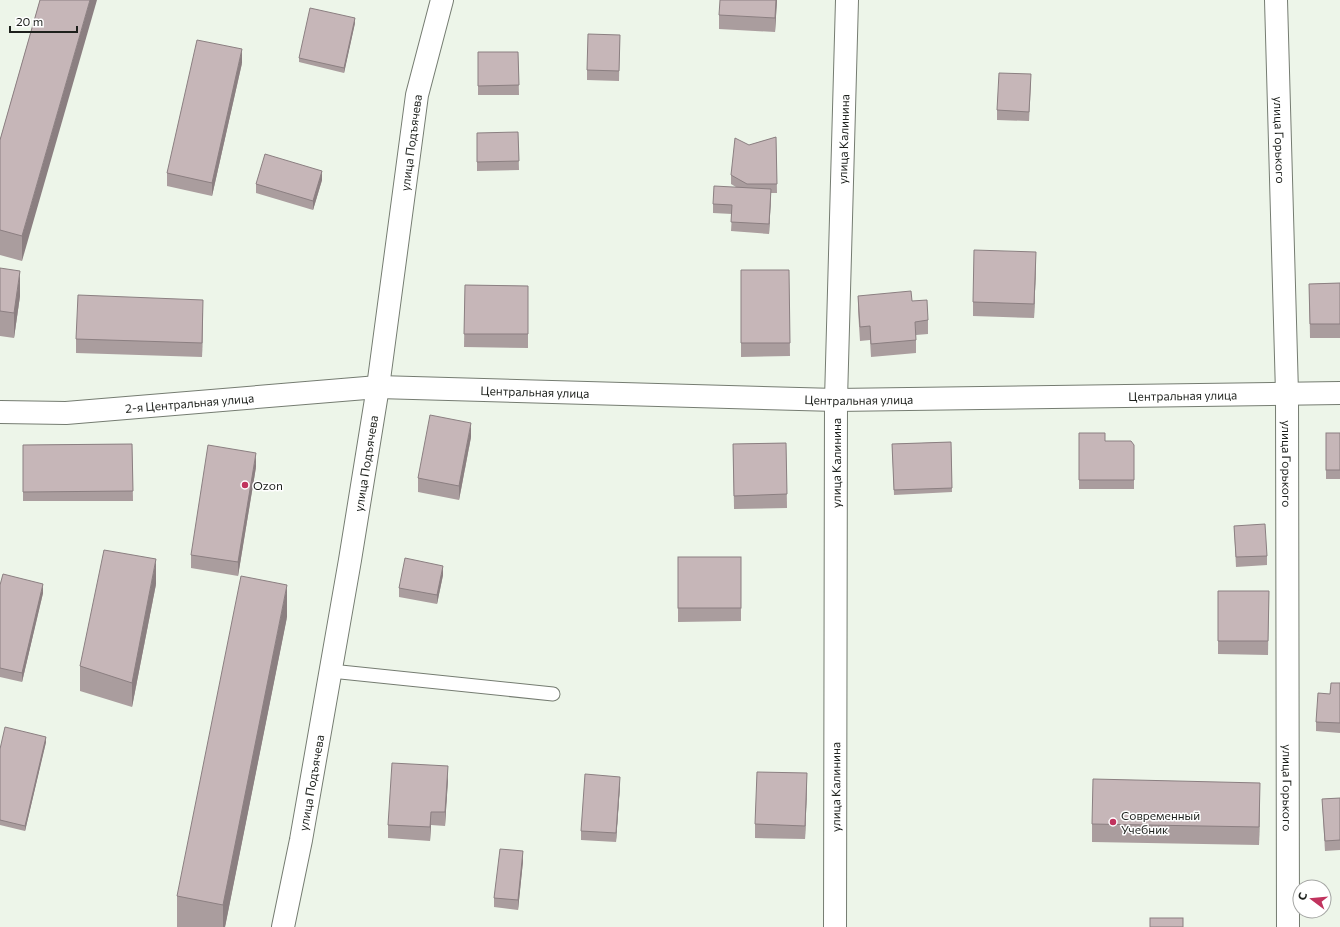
<svg xmlns="http://www.w3.org/2000/svg" width="1340" height="927" viewBox="0 0 1340 927" font-family="Commissioner,sans-serif">
<rect width="100%" height="100%" fill="#edf5e9"/>
<g fill="none" stroke-linecap="round" stroke-linejoin="round">
<!-- service casing -->
<g stroke="#757c71" stroke-width="15">
<path id="service" d="M331 671 553 694"/>
</g>
<!-- minor casing -->
<g stroke="#757c71" stroke-width="24">
<g id="minor">
<path id="s1" d="M1276 0 1287 393 1288 927"/>
<path id="s2" d="M378 387 836 400 1340 393"/>
<path id="s3" d="M835 927 836 400 847 0"/>
</g>
</g>
<!-- tertiary casing -->
<g stroke="#757c71" stroke-width="24">
<g id="tertiary">
<path id="s4" d="M0 412 66 413 378 387"/>
</g>
</g>
<!-- secondary casing -->
<g stroke="#757c71" stroke-width="24">
<g id="secondary">
<path id="s5" d="M283 927 301 840 350 560 378 387 417 95 442 0"/>
</g>
</g>
<!-- service -->
<use href="#service" stroke="#fff" stroke-width="13"/>
<!-- minor -->
<use href="#minor" stroke="#fff" stroke-width="22"/>
<!-- tertiary -->
<use href="#tertiary" stroke="#fff" stroke-width="22"/>
<!-- secondary -->
<use href="#secondary" stroke="#fff" stroke-width="22"/>
</g>
<!-- wall -->
<g fill="#aa9d9e">
<path d="M40 0 22 261 0 255V140Z"/>
<path d="M777 0 775 32 719 29V15Z"/>
<path d="M355 23 344 73 299 62V58Z"/>
<path d="M620 35 619 81 587 80V70Z"/>
<path d="M478 52H518L519 95H478Z"/>
<path d="M242 63 212 196 167 186V173Z"/>
<path d="M1031 83 1029 121 997 120V110Z"/>
<path d="M518 132 519 170 477 171V142Z"/>
<path d="M776 137 777 193H771L769 234 731 231 732 214 713 213V204L736 187 731 184V175L749 145Z"/>
<path d="M322 180 313 210 256 193V184Z"/>
<path d="M1036 265 1034 318 973 316V302Z"/>
<path d="M0 268 20 296 14 338 0 336Z"/>
<path d="M741 270H789L790 356 741 357Z"/>
<path d="M1340 283V338H1310L1309 284Z"/>
<path d="M465 285 528 286V348L464 347Z"/>
<path d="M858 296 912 301 928 320V334L916 335V353L871 357 870 340 860 341 858 310Z"/>
<path d="M203 313 202 357 76 353V339Z"/>
<path d="M1079 433 1105 441 1134 445V489H1079Z"/>
<rect x="1326" y="433" width="14" height="46"/>
<path d="M471 437 459 500 418 492V478Z"/>
<path d="M951 442 952 492 894 495 892 444Z"/>
<path d="M786 443 787 508 734 509 733 444Z"/>
<path d="M132 444 133 501H23V445Z"/>
<path d="M256 467 238 576 191 568V555Z"/>
<path d="M1234 526 1267 556V565L1236 567Z"/>
<path d="M678 557H741V621L678 622Z"/>
<path d="M443 575 437 604 399 597V588Z"/>
<path d="M156 584 132 707 80 691V666Z"/>
<path d="M0 585 43 593 22 682 0 677Z"/>
<path d="M1218 591H1269L1268 655 1218 654Z"/>
<path d="M287 617 225 927H177V896Z"/>
<path d="M1340 683V733L1316 731V722L1330 694Z"/>
<path d="M46 742 25 831 0 825V749Z"/>
<path d="M448 779 445 826 431 825 430 841 388 838V825Z"/>
<path d="M620 786 616 842 581 840V831Z"/>
<path d="M807 787 805 839 755 838V824Z"/>
<path d="M1340 798V850L1325 851 1322 799Z"/>
<path d="M1260 800 1259 845 1092 842V824Z"/>
<path d="M523 861 518 910 494 907V898Z"/>
</g>
<!-- shaded-wall -->
<g fill="#8b7f81">
<path d="M90 0H97L22 261V236Z"/>
<path d="M776 0H777L775 32V18Z"/>
<path d="M355 18V23L344 73V68Z"/>
<path d="M242 49V63L212 196V183Z"/>
<path d="M322 171V180L313 210V201Z"/>
<path d="M771 189V198L769 234V224Z"/>
<path d="M1036 252V265L1034 318V304Z"/>
<path d="M20 271V296L14 338V313Z"/>
<path d="M203 300V313L202 357V343Z"/>
<path d="M471 423V437L459 500V486Z"/>
<path d="M256 453V467L238 576V562Z"/>
<path d="M156 559V584L132 707V683Z"/>
<path d="M443 566V575L437 604V595Z"/>
<path d="M43 584V593L22 682V673Z"/>
<path d="M287 585V617L225 927H223V905Z"/>
<path d="M46 737V742L25 831V826Z"/>
<path d="M448 766V779L445 826V812Z"/>
<path d="M807 773V787L805 839V826Z"/>
<path d="M620 777V786L616 842V833Z"/>
<path d="M1260 783V800L1259 845V827Z"/>
<path d="M431 812V825L430 841V827Z"/>
<path d="M523 851V861L518 910V900Z"/>
</g>
<!-- building -->
<g fill="#c6b6b8" stroke="#8b7f81">
<path d="M40 0H90L22 236 0 230V140Z"/>
<path d="M720 0H776L775 18 719 15Z"/>
<path d="M310 8 355 18 344 68 299 58Z"/>
<path d="M588 34 620 35 619 71 587 70Z"/>
<path d="M197 40 242 49 212 183 167 173Z"/>
<path d="M478 52H518L519 85 478 86Z"/>
<path d="M999 73 1031 74 1029 112 997 110Z"/>
<path d="M518 132 519 161 477 162V133Z"/>
<path d="M776 137 777 184H747L731 175 735 138 749 145Z"/>
<path d="M265 154 322 171 313 201 256 184Z"/>
<path d="M714 186 771 189 769 224 731 222 732 205 713 204Z"/>
<path d="M974 250 1036 252 1034 304 973 302Z"/>
<path d="M0 268 20 271 14 313 0 311Z"/>
<path d="M741 270H789L790 343H741Z"/>
<path d="M1340 283V324H1310L1309 284Z"/>
<path d="M465 285 528 286V334H464Z"/>
<path d="M911 291 912 301 927 300 928 320 915 322 916 340 871 344 870 326 860 327 858 296Z"/>
<path d="M78 295 203 300 202 343 76 339Z"/>
<path d="M430 415 471 423 459 486 418 478Z"/>
<path d="M1079 433H1105V441H1131L1134 445V480H1079Z"/>
<rect x="1326" y="433" width="14" height="37"/>
<path d="M951 442 952 488 894 490 892 444Z"/>
<path d="M786 443 787 494 734 496 733 444Z"/>
<path d="M132 444 133 491 23 492V445Z"/>
<path d="M208 445 256 453 238 562 191 555Z"/>
<path d="M1265 524 1267 556 1236 557 1234 526Z"/>
<path d="M104 550 156 559 132 683 80 666Z"/>
<rect x="678" y="557" width="63" height="51"/>
<path d="M405 558 443 566 437 595 399 588Z"/>
<path d="M3 574 43 584 22 673 0 668V585Z"/>
<path d="M241 576 287 585 223 905 177 896Z"/>
<path d="M1218 591H1269L1268 641H1218Z"/>
<path d="M1331 683H1340V723L1316 722 1318 693 1330 694Z"/>
<path d="M5 727 46 737 25 826 0 820V749Z"/>
<path d="M392 763 448 766 445 812H431L430 827 388 825Z"/>
<path d="M757 772 807 773 805 826 755 824Z"/>
<path d="M585 774 620 777 616 833 581 831Z"/>
<path d="M1093 779 1260 783 1259 827 1092 824Z"/>
<path d="M1340 798V840L1325 841 1322 799Z"/>
<path d="M500 849 523 851 518 900 494 898Z"/>
<rect x="1150" y="918" width="33" height="9"/>
</g>
<!-- markers -->
<g fill="#c1335e" stroke="#fff" stroke-width="1.5">
<circle cx="245" cy="485" r="4"/>
<circle cx="1113" cy="822" r="4"/>
</g>
<g text-anchor="middle" dominant-baseline="central" stroke-width="3" stroke-linejoin="round" paint-order="stroke">
<!-- street labels -->
<g font-size="12" fill="#1d201c" stroke="#fff">
<text stroke="none"><textPath href="#s3" startOffset="788">улица Калинина</textPath></text>
<text stroke="none"><textPath href="#s1" startOffset="140">улица Горького</textPath></text>
<text stroke="none"><textPath href="#s5" startOffset="795">улица Подъячева</textPath></text>
<text stroke="none"><textPath href="#s2" startOffset="157">Центральная улица</textPath></text>
<text stroke="none"><textPath href="#s2" startOffset="805">Центральная улица</textPath></text>
<text stroke="none"><textPath href="#s2" startOffset="481">Центральная улица</textPath></text>
<text stroke="none"><textPath href="#s4" startOffset="190">2-я Центральная улица</textPath></text>
<text stroke="none"><textPath href="#s3" startOffset="464">улица Калинина</textPath></text>
<text stroke="none"><textPath href="#s1" startOffset="464">улица Горького</textPath></text>
<text stroke="none"><textPath href="#s5" startOffset="471">улица Подъячева</textPath></text>
<text stroke="none"><textPath href="#s5" startOffset="147">улица Подъячева</textPath></text>
<text stroke="none"><textPath href="#s3" startOffset="140">улица Калинина</textPath></text>
<text stroke="none"><textPath href="#s1" startOffset="788">улица Горького</textPath></text>
</g>
<!-- poi labels -->
<g font-size="12" fill="#1d201c" stroke="#fff" text-anchor="start">
<text x="253" y="485">Ozon</text>
<text x="1121" y="815">Современный<tspan x="1121" dy="14">Учебник</tspan></text>
</g>
</g>
<!-- north arrow -->
<g transform="translate(1312 899) rotate(286)"><circle r="19" fill="#ffffff" stroke="#a5a6a4"/>
<path d="M0-3L7 15L0 10L-7 15Z" fill="#c1335e"/>
<text y="-6" font-size="11" font-weight="bold" text-anchor="middle" fill="#1d201c">С</text>
</g>
<!-- scale -->
<path d="M10 26v6h67v-6" fill="none" stroke="#1d201c" stroke-width="2"/>
<text x="16" y="26" font-size="12" fill="#1d201c" stroke="#ffffff" stroke-width="3" paint-order="stroke">20 m</text>
</svg>
